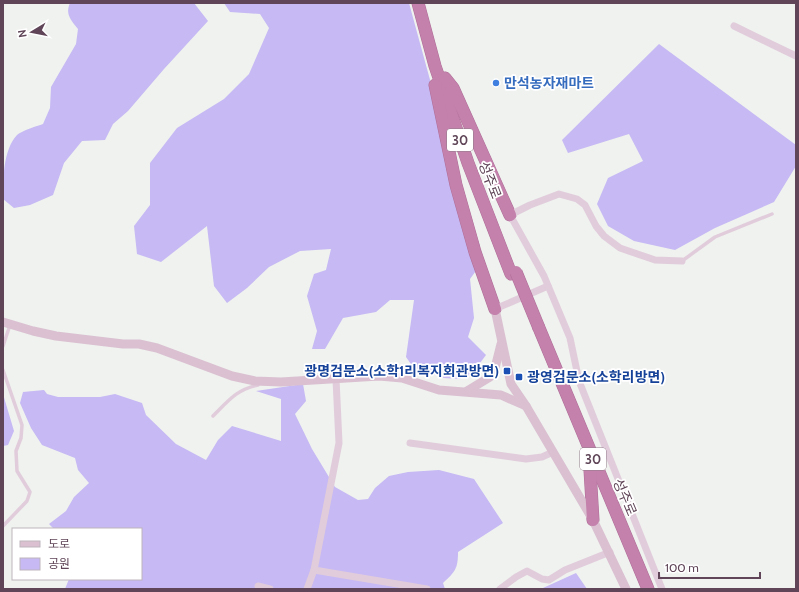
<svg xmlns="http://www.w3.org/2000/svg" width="799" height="592" viewBox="0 0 799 592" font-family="Cabin,'Noto Sans KR',sans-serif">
<rect width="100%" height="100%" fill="#eff2ef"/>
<!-- green -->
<g fill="#c6b9f4">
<path d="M70 3H194L208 21 164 69 128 111 113 124 105 140 82 141 64 163 53 195 30 205 14 208 3 199C3 180 3 150 17 135 21 131 37 126 43 124L50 108 51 87 76 44 78 29C71 20 65 14 70 3Z"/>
<path d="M224 3H409L459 186 480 246 478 268 470 279 474 318 468 337 486 355 471 375 459 379 444 378 413 367 406 357 414 300H390L376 312 343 318 325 349H312L317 331 307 296 314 274 326 270 331 249 300 251 269 267 247 288 227 303 214 286 207 226 161 262 137 254 134 226 150 205V163L177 128 224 99 249 74 269 28 260 14 230 12Z"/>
<path d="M659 44 796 145V166L774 202 715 228 675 250 634 241 608 226 597 204 608 178 643 161 629 134 568 153 562 140Z"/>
<path d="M303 384 306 401 295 414 312 449 335 487 358 500 368 499 375 488 389 476 408 472 439 470 474 479 503 523 458 552C458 569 455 572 443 583L445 589H65L69 579H141V529H54L49 524 66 511 74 497 89 483 78 470 75 458 42 445 31 428 20 403 23 392 44 390 47 394 58 397H100L115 394 142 403 146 415 176 444 206 460 218 440 232 426 281 441V399L256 391Z"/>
<path d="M3 394 14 431 8 445 3 446Z"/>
<path d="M576 573 587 589H536L543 588Z"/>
</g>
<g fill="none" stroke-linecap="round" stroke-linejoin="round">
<!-- highway casing -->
<g stroke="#af6d97" stroke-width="13">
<g id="highway">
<path d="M418 3 435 66 468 163 511 274"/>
<path d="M445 78 453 88 510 215"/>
<path d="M435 85 456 185 475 252 495 309"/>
<path d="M539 328 648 589"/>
<path d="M590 470 593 520"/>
</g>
</g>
<!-- lane -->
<g stroke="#e1ccdb" stroke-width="3.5">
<path d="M682 261 715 237 772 214"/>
<path d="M3 346 10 325"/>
<path d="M3 370 22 425 21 438 16 451 17 471 30 492 27 501 3 526"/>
<path d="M213 416C229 400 236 390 258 385"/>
</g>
<!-- street -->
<g stroke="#e1ccdb" stroke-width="7">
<path d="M734 26 796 56"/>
<path d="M495 309 548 286"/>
<path d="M410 443 526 459 542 457 553 452"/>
<path d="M314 570 427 589"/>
<path d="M258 586 270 589"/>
<path d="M307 589 314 570 339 443 336 379"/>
<path d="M500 589 516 577 527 571 542 579 549 580 565 570 610 552"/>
<path d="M662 589 579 381 570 338 544 276 510 215 530 205 559 194 577 199 585 205 596 226 604 236 620 248 655 260 682 261"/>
</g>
<!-- secondary -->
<g stroke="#dac0d1" stroke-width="9">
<path d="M495 309 511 384 526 406 593 520 626 589"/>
<path d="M3 322 33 331 56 336 123 344H139L157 348 232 376 255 381 281 382 379 376 402 378 439 390 501 395 526 406"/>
<path d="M467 391 490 377 494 372 501 344"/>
</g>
<!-- highway -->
<use href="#highway" stroke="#c381ac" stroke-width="12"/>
<!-- highway-bridge casing -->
<g stroke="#af6d97" stroke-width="13" stroke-linecap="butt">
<path id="highway-bridge" d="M516 272 539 328"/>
</g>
<!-- highway-bridge -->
<use href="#highway-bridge" stroke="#c381ac" stroke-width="12"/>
</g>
<!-- markers -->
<circle fill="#3f7fe0" stroke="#fff" stroke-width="1.5" cx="496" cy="83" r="4"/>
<g fill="#1a4fb4" stroke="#fff" stroke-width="1.5">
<rect x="503" y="367" width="8" height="8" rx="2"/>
<rect x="515" y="373" width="8" height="8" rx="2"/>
</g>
<g text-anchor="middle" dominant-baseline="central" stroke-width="3.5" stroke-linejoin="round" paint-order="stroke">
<!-- shield labels -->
<g fill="#fff" stroke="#8f7d89" stroke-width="1">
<rect x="447" y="129" width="26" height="22" rx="3"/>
<rect x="580" y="448" width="26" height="22" rx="3"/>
</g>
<g font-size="13" font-weight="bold" fill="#5f4557">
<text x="460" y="140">30</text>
<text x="593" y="459">30</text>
</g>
<!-- shop labels -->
<g font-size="14" font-weight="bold" fill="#366cbe" stroke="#fff" text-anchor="start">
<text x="504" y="83">만석농자재마트</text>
</g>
<!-- street labels -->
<g font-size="14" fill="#5f4557" stroke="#fff">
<text transform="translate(490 180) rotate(69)">성주로</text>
<text transform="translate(625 497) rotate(67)">성주로</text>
</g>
<!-- transit labels -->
<g font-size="14" font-weight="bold" fill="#164399" stroke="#fff" text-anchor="end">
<text x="499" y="371">광명검문소(소학1리복지회관방면)</text>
<text x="527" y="377" text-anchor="start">광영검문소(소학리방면)</text>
</g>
</g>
<!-- border -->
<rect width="799" height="592" fill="none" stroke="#5f4557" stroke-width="8"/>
<!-- legend -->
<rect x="12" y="528" width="130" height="52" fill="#ffffff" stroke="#bfb5bc"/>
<rect x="20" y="541" width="20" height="6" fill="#dac0d1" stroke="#bfb5bc"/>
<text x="48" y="548" font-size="12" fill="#5f4557">도로</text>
<rect x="20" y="558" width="20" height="12" fill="#c6b9f4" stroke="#bfb5bc"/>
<text x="48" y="568" font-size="12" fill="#5f4557">공원</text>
<!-- north arrow -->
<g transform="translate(32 32) rotate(260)" stroke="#ffffff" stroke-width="3" paint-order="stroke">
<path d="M0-3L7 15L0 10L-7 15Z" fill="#5f4557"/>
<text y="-6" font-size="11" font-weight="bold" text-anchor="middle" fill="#5f4557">N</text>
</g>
<!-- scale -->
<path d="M659 572v6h101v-6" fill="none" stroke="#5f4557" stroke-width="2"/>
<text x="665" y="572" font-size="12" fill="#5f4557" stroke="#ffffff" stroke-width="3" paint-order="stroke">100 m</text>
</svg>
